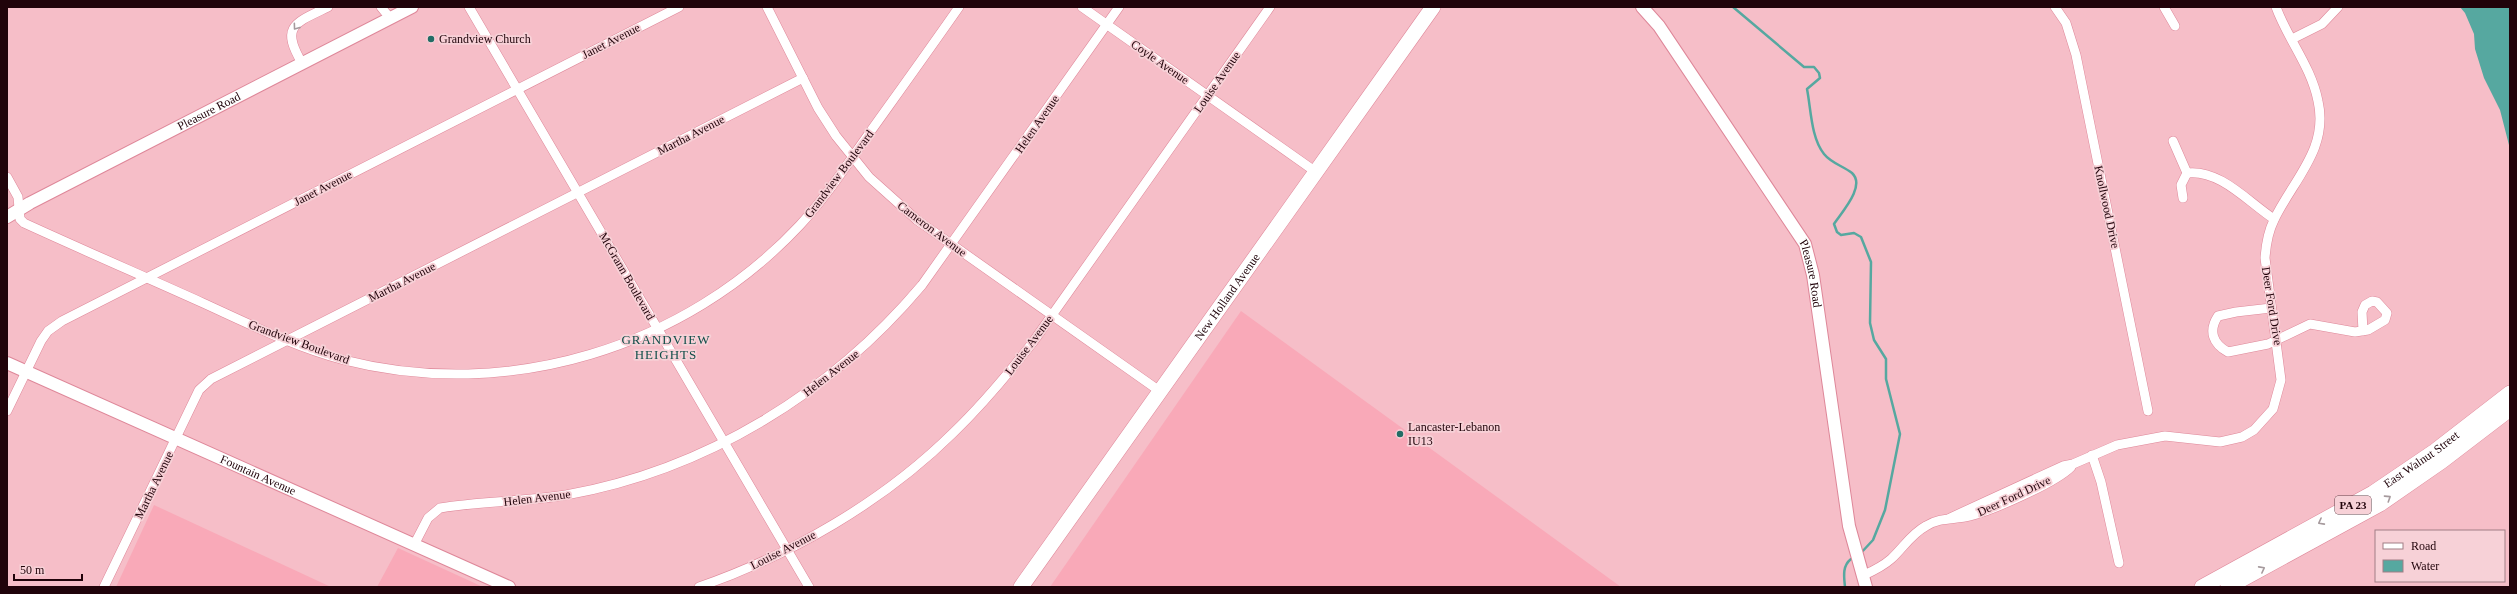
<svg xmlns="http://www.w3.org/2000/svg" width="2517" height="594" viewBox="0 0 2517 594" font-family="Georgia,serif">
<rect width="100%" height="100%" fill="#f6bec8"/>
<!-- built -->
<g fill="#f9a9b8">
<path d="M1241 311 1621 587H1050Z"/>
<path d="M154 505 331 587H116Z"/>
<path d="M398 548 483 587H377Z"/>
</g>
<!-- water -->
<path fill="#56a8a0" d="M2460 7H2510V149L2500 110 2484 78 2475 49 2474 34 2465 13Z"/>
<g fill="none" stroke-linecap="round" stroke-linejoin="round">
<!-- stream -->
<g stroke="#56a8a0" stroke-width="2.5">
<path d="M1733 7 1804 67H1814L1819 73 1820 78 1807 89C1811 109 1811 138 1824 154 1831 163 1843 166 1852 173 1866 186 1842 212 1834 224L1837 232 1841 235 1854 233 1861 237 1871 262 1870 323 1874 340 1886 359V379L1900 434 1885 510 1873 540 1860 554"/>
<path d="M1845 587C1844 577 1842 566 1851 559"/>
</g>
<!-- minor casing -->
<g stroke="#de8799" stroke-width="10">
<g id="minor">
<path d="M381 7 390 18"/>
<path d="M469 7 809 587"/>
<path d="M767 7 818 108 836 136 869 177 917 220 1161 392"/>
<path d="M1082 7 1316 172"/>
<path d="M2055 7 2066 23 2076 55 2148 411"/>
<path d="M2164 7 2175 26"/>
<path d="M2292 39 2322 24 2338 7"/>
<path d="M302 63C280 26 295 23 328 7"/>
<path d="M2173 141 2187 173C2220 169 2248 202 2274 219"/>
<path d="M7 177 18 197 20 219 24 223C83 250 143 276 203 303 249 324 295 347 344 360 508 402 685 348 800 225 826 197 846 166 868 135 898 93 929 50 959 7"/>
<path d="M2183 198 2181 185 2187 173"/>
<path d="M2271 308 2236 312 2218 316C2208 331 2213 344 2228 352L2268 344 2310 324 2355 332 2368 330 2385 320 2387 313 2377 302 2372 301 2365 305 2362 312 2363 331"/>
<path d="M7 411 41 341 48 331 62 321 679 7"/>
<path d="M2092 455 2101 482 2119 563"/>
<path d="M1950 518 2063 466 2073 464 2117 445 2165 436 2220 442 2242 437 2254 430 2273 409 2281 380 2265 258C2266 244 2268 232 2274 220 2293 180 2329 149 2318 101 2311 66 2288 40 2276 7"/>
<path d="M414 545 428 518 440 508C481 501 524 502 566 495 706 470 831 393 922 285L1119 7"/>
<path d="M1862 576C1873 571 1882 567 1891 559 1903 548 1911 534 1926 526 1940 517 1955 520 1970 516 1993 510 2055 483 2071 467"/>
<path d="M104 587 199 390 211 379 803 78"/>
<path d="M699 587C791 555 883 502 953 433 982 405 1008 374 1033 342L1270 7"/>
</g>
</g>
<!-- tertiary casing -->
<g stroke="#de8799" stroke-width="14">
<g id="tertiary">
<path id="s1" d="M1642 7 1659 26 1805 244 1813 275 1849 526 1866 587"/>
<path id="s2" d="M7 217 30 203 412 7"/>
<path id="s3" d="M7 363 509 587"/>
</g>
</g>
<!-- primary casing -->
<g stroke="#de8799" stroke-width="16">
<g id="primary">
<path id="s4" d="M1021 587 1433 7"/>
<path id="s5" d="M2202 587 2373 493 2435 451 2510 393"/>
<path d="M2228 587 2380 504 2442 461 2510 409"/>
</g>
</g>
<!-- minor -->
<use href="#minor" stroke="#fff" stroke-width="9"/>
<!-- tertiary -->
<use href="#tertiary" stroke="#fff" stroke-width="12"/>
<!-- primary -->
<use href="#primary" stroke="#fff" stroke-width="15"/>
</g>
<!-- one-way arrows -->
<defs><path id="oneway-chevron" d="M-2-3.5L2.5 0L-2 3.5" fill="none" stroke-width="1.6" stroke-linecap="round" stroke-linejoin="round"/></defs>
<g stroke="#a69a9d">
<use href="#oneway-chevron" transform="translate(296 27) rotate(126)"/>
<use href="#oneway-chevron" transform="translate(2388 498) rotate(-33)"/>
<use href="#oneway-chevron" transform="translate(2321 522) rotate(152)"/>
<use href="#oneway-chevron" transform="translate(2262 569) rotate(-28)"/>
</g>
<!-- markers -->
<g fill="#226c65" stroke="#f7d1d7" stroke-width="1.5">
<circle cx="431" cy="39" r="4"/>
<circle cx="1400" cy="434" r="4"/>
</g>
<g text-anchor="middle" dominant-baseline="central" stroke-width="3.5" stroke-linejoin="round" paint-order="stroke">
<!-- shield labels -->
<rect fill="#f7d1d7" stroke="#604148" stroke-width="1" x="2335" y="496" width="36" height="18" rx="3"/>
<g font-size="11" font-weight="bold" fill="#20030a">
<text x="2353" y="505">PA 23</text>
</g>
<!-- poi labels -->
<g font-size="12" fill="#20030a" stroke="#f7d1d7" text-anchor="start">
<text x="439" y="39">Grandview Church</text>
<text x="1408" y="427">Lancaster-Lebanon<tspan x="1408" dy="14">IU13</tspan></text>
</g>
<!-- street labels -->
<g font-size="12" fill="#20030a" stroke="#f7d1d7">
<text transform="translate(611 41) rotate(-27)">Janet Avenue</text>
<text transform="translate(1160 62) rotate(35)">Coyle Avenue</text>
<text transform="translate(1217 82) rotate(-55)">Louise Avenue</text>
<text stroke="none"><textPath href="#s2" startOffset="228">Pleasure Road</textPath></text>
<text transform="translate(1037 124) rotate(-55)">Helen Avenue</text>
<text transform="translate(691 135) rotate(-27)">Martha Avenue</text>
<text transform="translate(839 174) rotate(-53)">Grandview Boulevard</text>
<text transform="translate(323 188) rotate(-27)">Janet Avenue</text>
<text transform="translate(2107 207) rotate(78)">Knollwood Drive</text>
<text transform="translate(932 229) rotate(37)">Cameron Avenue</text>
<text stroke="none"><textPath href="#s1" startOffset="318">Pleasure Road</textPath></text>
<text transform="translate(627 276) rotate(60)">McGrann Boulevard</text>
<text transform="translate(402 282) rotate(-27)">Martha Avenue</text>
<text stroke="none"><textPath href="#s4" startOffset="356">New Holland Avenue</textPath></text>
<text transform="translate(2272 306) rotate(81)">Deer Ford Drive</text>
<text transform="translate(299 342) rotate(20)">Grandview Boulevard</text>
<text transform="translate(1029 345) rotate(-53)">Louise Avenue</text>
<text transform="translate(831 373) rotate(-38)">Helen Avenue</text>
<text stroke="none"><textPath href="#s5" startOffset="254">East Walnut Street</textPath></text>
<text stroke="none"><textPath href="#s3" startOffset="275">Fountain Avenue</textPath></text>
<text transform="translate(154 485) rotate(-64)">Martha Avenue</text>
<text transform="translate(2014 496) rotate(-25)">Deer Ford Drive</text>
<text transform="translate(537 498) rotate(-7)">Helen Avenue</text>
<text transform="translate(783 550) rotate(-27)">Louise Avenue</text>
</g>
<!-- neighbourhood labels -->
<g font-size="13" letter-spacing="1" fill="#104d48" stroke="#f7d1d7">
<text x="666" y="339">GRANDVIEW<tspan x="666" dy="15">HEIGHTS</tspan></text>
</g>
</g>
<!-- border -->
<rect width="2517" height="594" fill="none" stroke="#20030a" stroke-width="16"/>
<!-- legend -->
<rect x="2375" y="530" width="130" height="52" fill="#f7d1d7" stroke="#a17f85"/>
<rect x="2383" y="543" width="20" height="6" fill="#ffffff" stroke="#a17f85"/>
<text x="2411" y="550" font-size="12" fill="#20030a">Road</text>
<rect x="2383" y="560" width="20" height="12" fill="#56a8a0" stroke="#a17f85"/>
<text x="2411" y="570" font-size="12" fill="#20030a">Water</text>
<!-- scale -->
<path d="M14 574v6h68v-6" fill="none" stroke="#20030a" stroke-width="2"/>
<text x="20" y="574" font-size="12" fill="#20030a" stroke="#f7d1d7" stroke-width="3" paint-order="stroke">50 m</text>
</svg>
